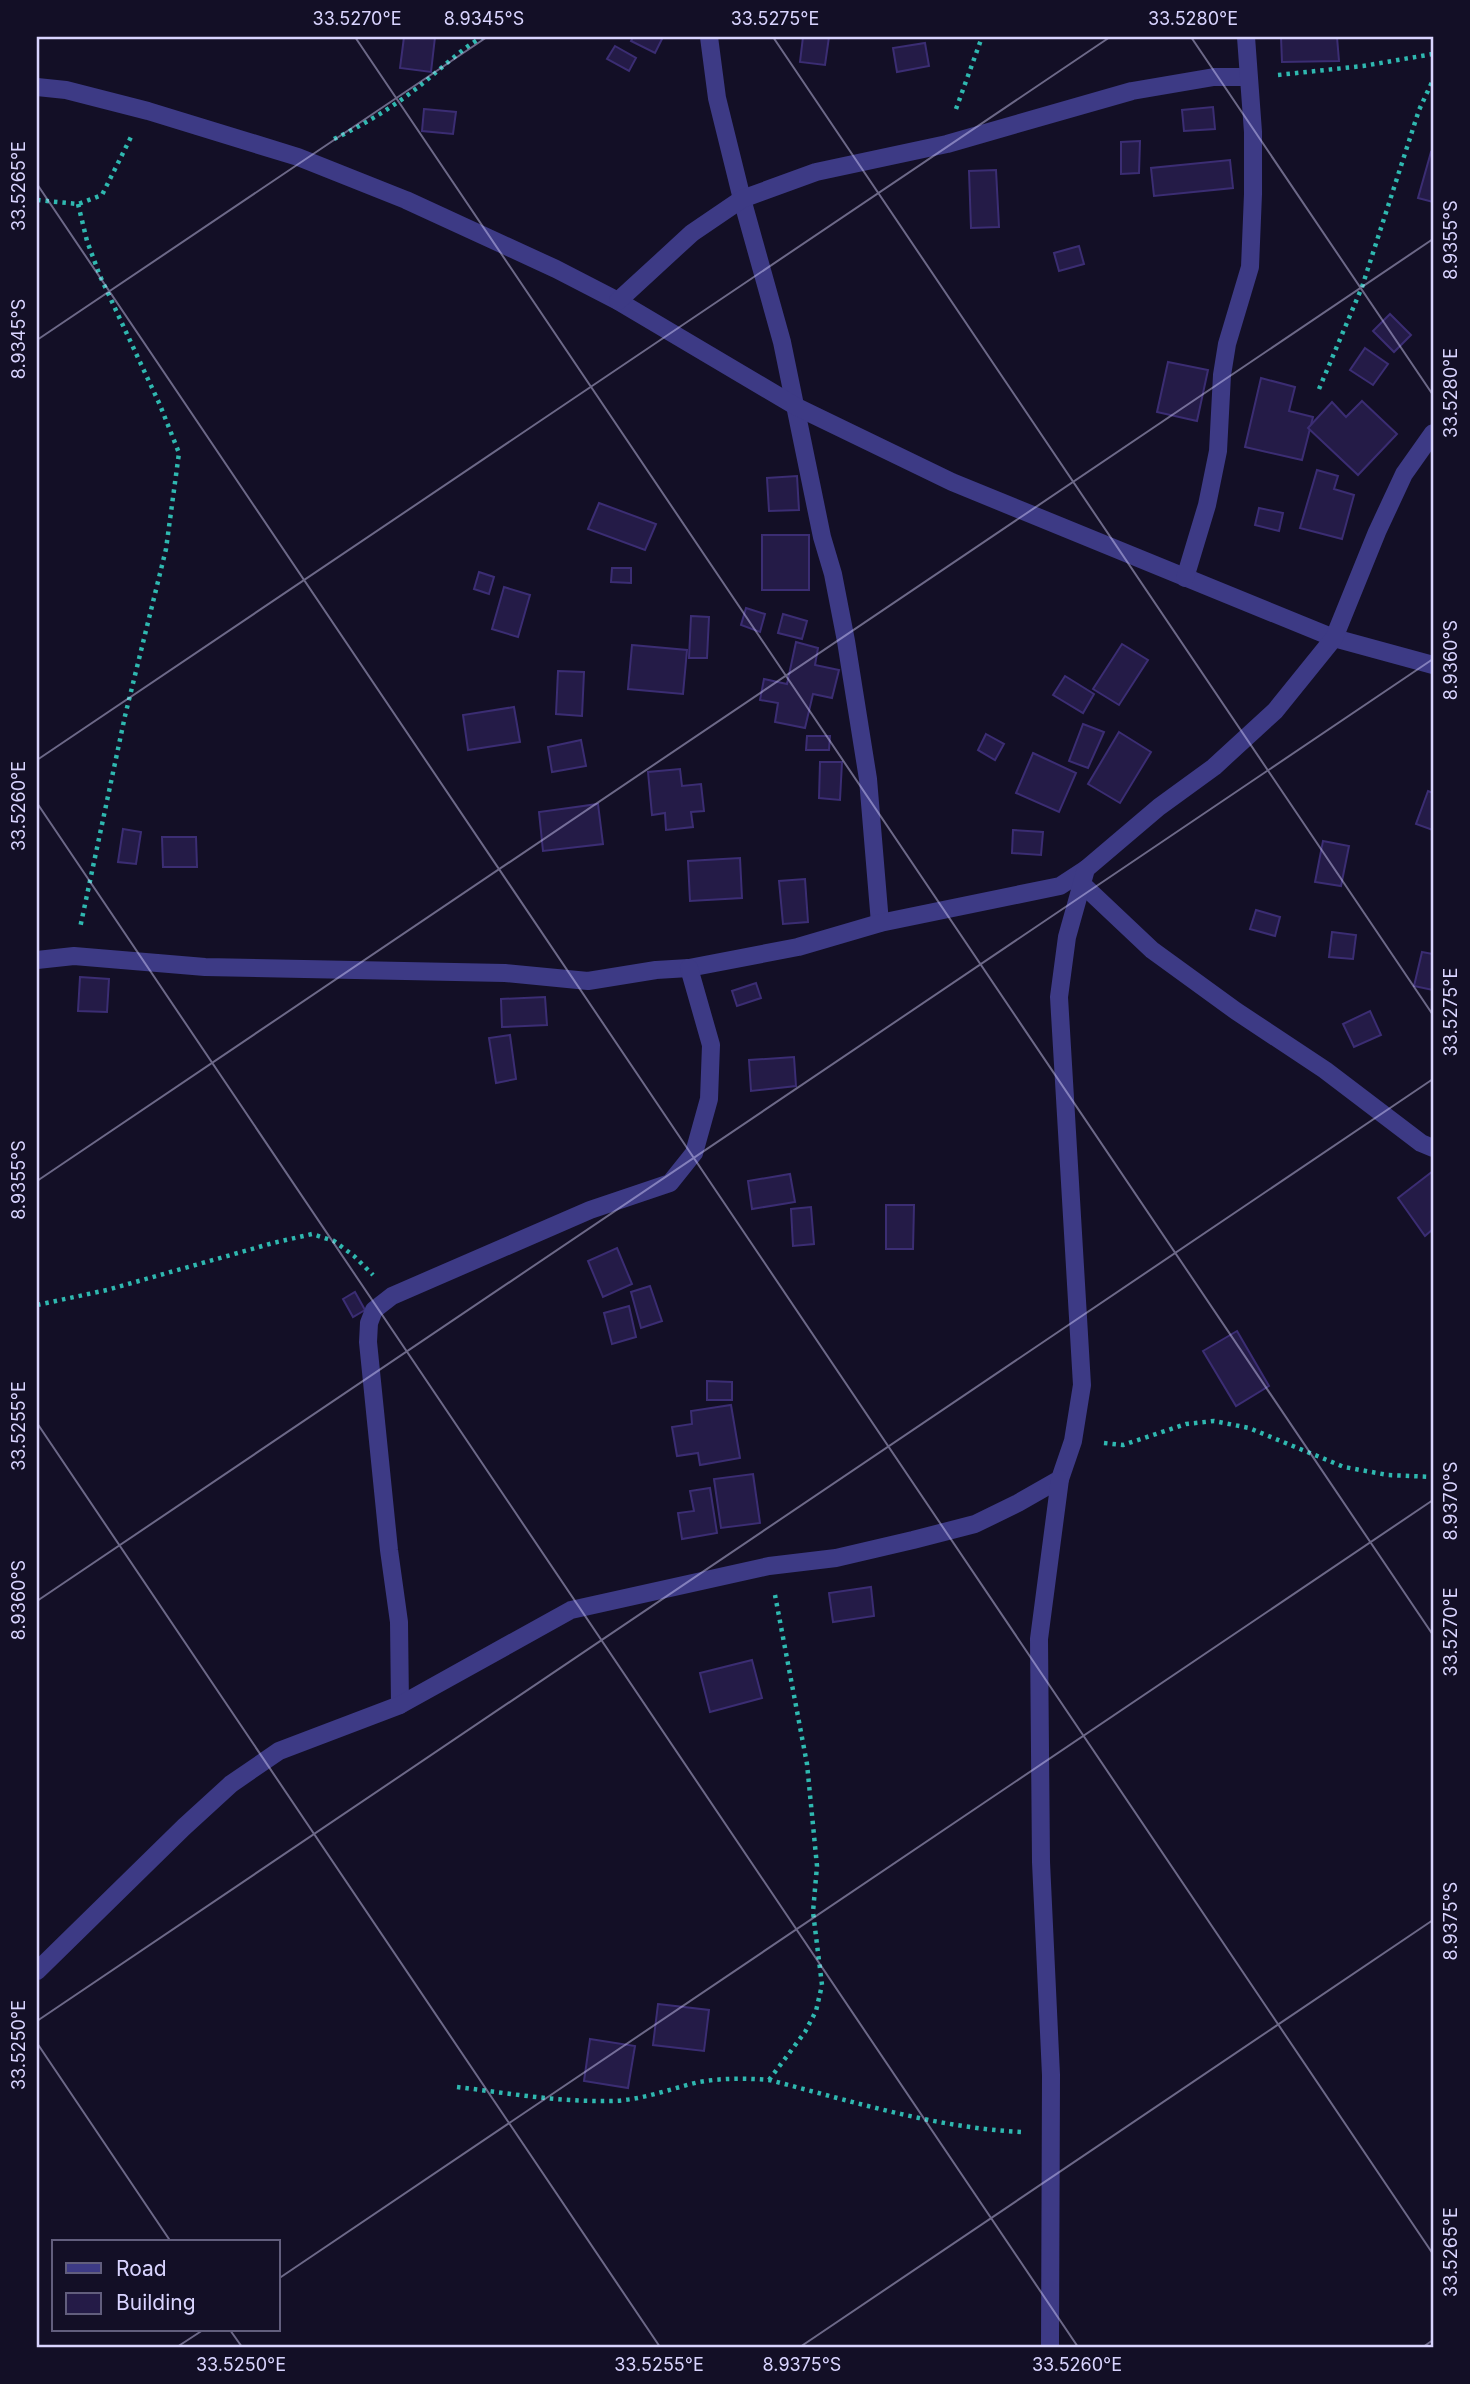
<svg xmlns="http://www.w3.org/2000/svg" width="1470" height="2384" viewBox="0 0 1470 2384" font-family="Inter,sans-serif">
<rect width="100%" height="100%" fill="#130f26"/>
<!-- building -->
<g fill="#241b47" stroke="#3b2d73" stroke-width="2">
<path d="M404 37H435L431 72 400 68Z"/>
<path d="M633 37H663L655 53 631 41Z"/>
<path d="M803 37H829L825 65 800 62Z"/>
<path d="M1281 37H1337L1339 61 1282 62Z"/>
<path d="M925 43 929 66 897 72 893 48Z"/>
<path d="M615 46 636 58 629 71 607 59Z"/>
<path d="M1213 107 1215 129 1184 131 1182 110Z"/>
<path d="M424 109 456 112 453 134 422 131Z"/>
<path d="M1140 141 1139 173 1121 174V142Z"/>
<path d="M1431 152 1433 153V202L1418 198Z"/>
<path d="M1230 160 1233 188 1154 196 1151 168Z"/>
<path d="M996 170 999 227 971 228 969 171Z"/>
<path d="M1079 246 1084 264 1059 271 1054 253Z"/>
<path d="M1390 314 1411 335 1394 352 1373 331Z"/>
<path d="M1365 348 1388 364 1373 385 1350 370Z"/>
<path d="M1168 362 1208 370 1197 421 1157 412Z"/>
<path d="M1261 378 1295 387 1289 411 1313 417 1302 460 1245 447Z"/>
<path d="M1362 401 1397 434 1358 475 1308 428 1332 402 1346 417Z"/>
<path d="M1317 470 1338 476 1334 489 1354 495 1342 539 1300 528Z"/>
<path d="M797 476 799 510 769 511 767 478Z"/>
<path d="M599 503 656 524 645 550 588 529Z"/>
<path d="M1259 508 1283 513 1279 531 1255 525Z"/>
<rect x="762" y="535" width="47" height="55"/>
<path d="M612 568H631V583L611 582Z"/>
<path d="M479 572 494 577 489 594 474 589Z"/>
<path d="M504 587 530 595 518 637 492 629Z"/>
<path d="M746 608 765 614 760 632 741 625Z"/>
<path d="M783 614 807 621 802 639 778 633Z"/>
<path d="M691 616 709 617 707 658H689Z"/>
<path d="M796 642 818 648 815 665 839 670 832 698 813 694 805 728 775 722 778 703 760 700 764 679 787 684Z"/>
<path d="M1122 644 1148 660 1119 705 1093 689Z"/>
<path d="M632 645 687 650 683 694 628 689Z"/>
<path d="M558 671 584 672 582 716 556 714Z"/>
<path d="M1065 676 1094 694 1083 713 1053 695Z"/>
<path d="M514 707 520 742 468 750 463 715Z"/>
<path d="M1083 724 1104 732 1088 768 1069 761Z"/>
<path d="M1119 732 1151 752 1120 803 1088 784Z"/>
<path d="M986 734 1004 744 995 760 978 750Z"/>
<path d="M807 736H830L829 750H806Z"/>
<path d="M581 740 586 766 552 772 548 747Z"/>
<path d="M1033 753 1076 773 1059 812 1016 793Z"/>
<path d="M820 762H842L840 800 819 798Z"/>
<path d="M680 769 682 786 701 784 704 811 691 812 693 827 666 830 665 813 652 815 648 772Z"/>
<path d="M1428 791 1433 793V830L1416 824Z"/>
<path d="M598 804 603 844 543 851 539 812Z"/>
<path d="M123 829 141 832 136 864 118 862Z"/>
<path d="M1013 830 1043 832 1041 855 1012 853Z"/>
<path d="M162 837H196L197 867H163Z"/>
<path d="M1323 841 1349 846 1341 886 1315 882Z"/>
<path d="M740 858 742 898 690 901 688 861Z"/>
<path d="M805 879 808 922 783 924 779 881Z"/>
<path d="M1256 910 1280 917 1275 936 1250 929Z"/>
<path d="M1332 932 1356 935 1353 959 1329 957Z"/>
<path d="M1422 952 1433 954V990L1414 986Z"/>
<path d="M80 977 109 979 107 1012 78 1011Z"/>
<path d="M756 983 761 998 737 1006 732 991Z"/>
<path d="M545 997 547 1025 502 1027 501 999Z"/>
<path d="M1370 1011 1381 1035 1354 1047 1343 1024Z"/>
<path d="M510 1035 516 1079 496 1083 489 1038Z"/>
<path d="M794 1057 796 1086 751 1091 749 1060Z"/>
<path d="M1433 1171V1229L1425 1236 1398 1198Z"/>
<path d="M790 1174 795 1202 752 1209 748 1181Z"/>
<path d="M886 1205H914L913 1249H886Z"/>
<path d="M811 1207 814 1244 793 1246 791 1209Z"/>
<path d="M617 1248 632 1284 603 1297 588 1261Z"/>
<path d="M650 1286 662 1321 641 1328 631 1292Z"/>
<path d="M355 1292 365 1310 353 1317 343 1299Z"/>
<path d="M629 1306 636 1337 612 1344 604 1313Z"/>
<path d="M1237 1331 1269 1386 1236 1406 1203 1351Z"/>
<path d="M707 1381 732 1382V1400H707Z"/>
<path d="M731 1405 740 1458 700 1465 698 1453 677 1456 672 1427 692 1424 691 1411Z"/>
<path d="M753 1474 760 1523 721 1528 714 1479Z"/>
<path d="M710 1488 717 1533 682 1539 678 1513 694 1511 690 1491Z"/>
<path d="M871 1587 874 1616 833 1622 829 1593Z"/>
<path d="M752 1660 762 1698 710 1712 700 1673Z"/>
<path d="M658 2004 709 2010 704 2051 653 2045Z"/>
<path d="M590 2039 635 2046 628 2088 584 2081Z"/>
</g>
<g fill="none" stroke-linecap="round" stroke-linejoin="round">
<!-- path -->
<g stroke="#2fb8b0" stroke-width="4.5" stroke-dasharray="3.5 5" stroke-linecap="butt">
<path d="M1278 75 1363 66 1433 54"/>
<path d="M956 109 982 37"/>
<path d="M334 139C365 124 395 106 422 84 442 68 460 50 482 37"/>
<path d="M37 200 78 204 102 195 131 137"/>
<path d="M78 204 87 241 100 276 160 405 179 453 166 549 125 716 80 928"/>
<path d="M1319 389 1362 287 1419 110 1433 80"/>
<path d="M37 1305 107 1290 273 1243 312 1234 334 1241 354 1256 373 1275"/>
<path d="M1104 1443 1123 1445 1186 1424 1214 1421 1249 1428 1344 1467 1388 1475 1433 1477"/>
<path d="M769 2080 805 2032 816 2011 822 1985 813 1912 817 1866 807 1764 775 1595"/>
<path d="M457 2087C507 2093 558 2102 609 2101 640 2101 669 2089 699 2082 722 2078 746 2078 769 2080 852 2101 935 2128 1022 2132"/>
</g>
<!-- minor -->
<g stroke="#3d3a85" stroke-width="18">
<path d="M709 37 717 98 742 199 782 342 822 537 833 574 846 641 868 779 880 923"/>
<path d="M37 87 66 90 148 111 298 157 406 200 556 269 618 301 797 407 952 482 1334 638 1433 665"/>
<path d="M618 301 692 233 742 199 816 172 947 144 1132 91 1214 77H1247"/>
<path d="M1185 578 1207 505 1218 451 1222 375 1227 344 1250 267 1253 194V132L1246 37"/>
<path d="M1081 883 1152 950 1236 1011 1325 1070 1421 1143 1433 1148"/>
<path d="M37 960 74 956 205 967 505 973 588 981 656 970 689 968 798 947 880 923 1060 886 1086 869"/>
<path d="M400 1705 399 1622 389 1550 368 1342 369 1323 374 1310 392 1296 590 1210 670 1183 694 1153 709 1099 711 1045 689 968"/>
<path d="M37 1971 184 1827 231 1784 279 1751 400 1705 571 1610 769 1566 836 1558 913 1540 975 1524 1018 1503 1060 1479 1073 1441 1082 1385 1059 997 1067 937 1086 869 1159 807 1214 767 1275 711 1334 638 1377 532 1404 474 1433 433"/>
<path d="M1050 2347 1051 2075 1041 1862 1039 1639 1060 1479"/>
</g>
</g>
<!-- ticks -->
<path fill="none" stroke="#d9d4ff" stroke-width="2" stroke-opacity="0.45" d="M355 37 1433 1635M773 37 1433 1015M1191 37 1433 395M37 184 1433 2254M37 340 487 37M37 760 1110 37M37 803 1078 2347M37 1181 1433 239M37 1423 660 2347M37 1601 1433 659M37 2021 1433 1079M37 2043 171 2242M278 2279 1433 1500M230 2330 242 2347M177 2347 203 2330M800 2347 1433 1920M1423 2347 1433 2340"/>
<!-- border -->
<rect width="1470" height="2384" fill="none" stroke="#130f26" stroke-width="77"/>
<!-- legend -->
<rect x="52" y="2240" width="228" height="91" fill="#130f26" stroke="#625e7d" stroke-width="2"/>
<rect x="66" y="2263" width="35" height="10" fill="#3d3a85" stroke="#625e7d" stroke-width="2"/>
<text x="116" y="2276" font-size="21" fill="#d9d4ff">Road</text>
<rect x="66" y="2293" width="35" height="21" fill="#241b47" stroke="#625e7d" stroke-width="2"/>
<text x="116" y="2310" font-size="21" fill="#d9d4ff">Building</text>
<rect x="38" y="38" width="1394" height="2308" fill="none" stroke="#d9d4ff" stroke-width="2.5"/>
<g font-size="18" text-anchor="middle" fill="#d9d4ff">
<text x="357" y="25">33.5270°E</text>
<text x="484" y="25">8.9345°S</text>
<text x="775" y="25">33.5275°E</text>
<text x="1193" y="25">33.5280°E</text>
<text transform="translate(19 186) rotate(-90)" y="6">33.5265°E</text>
<text transform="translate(1451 240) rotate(-90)" y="6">8.9355°S</text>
<text transform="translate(19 339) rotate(-90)" y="6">8.9345°S</text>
<text transform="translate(1451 393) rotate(-90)" y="6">33.5280°E</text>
<text transform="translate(1451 660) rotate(-90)" y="6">8.9360°S</text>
<text transform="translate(19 806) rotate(-90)" y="6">33.5260°E</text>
<text transform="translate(1451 1012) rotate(-90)" y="6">33.5275°E</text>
<text transform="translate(19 1180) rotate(-90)" y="6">8.9355°S</text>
<text transform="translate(19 1426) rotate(-90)" y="6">33.5255°E</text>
<text transform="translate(1451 1501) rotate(-90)" y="6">8.9370°S</text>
<text transform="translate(19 1600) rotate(-90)" y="6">8.9360°S</text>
<text transform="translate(1451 1632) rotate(-90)" y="6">33.5270°E</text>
<text transform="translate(1451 1921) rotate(-90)" y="6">8.9375°S</text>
<text transform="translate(19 2045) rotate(-90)" y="6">33.5250°E</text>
<text transform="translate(1451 2252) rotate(-90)" y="6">33.5265°E</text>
<text x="241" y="2371">33.5250°E</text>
<text x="659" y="2371">33.5255°E</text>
<text x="802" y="2371">8.9375°S</text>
<text x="1077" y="2371">33.5260°E</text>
</g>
</svg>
